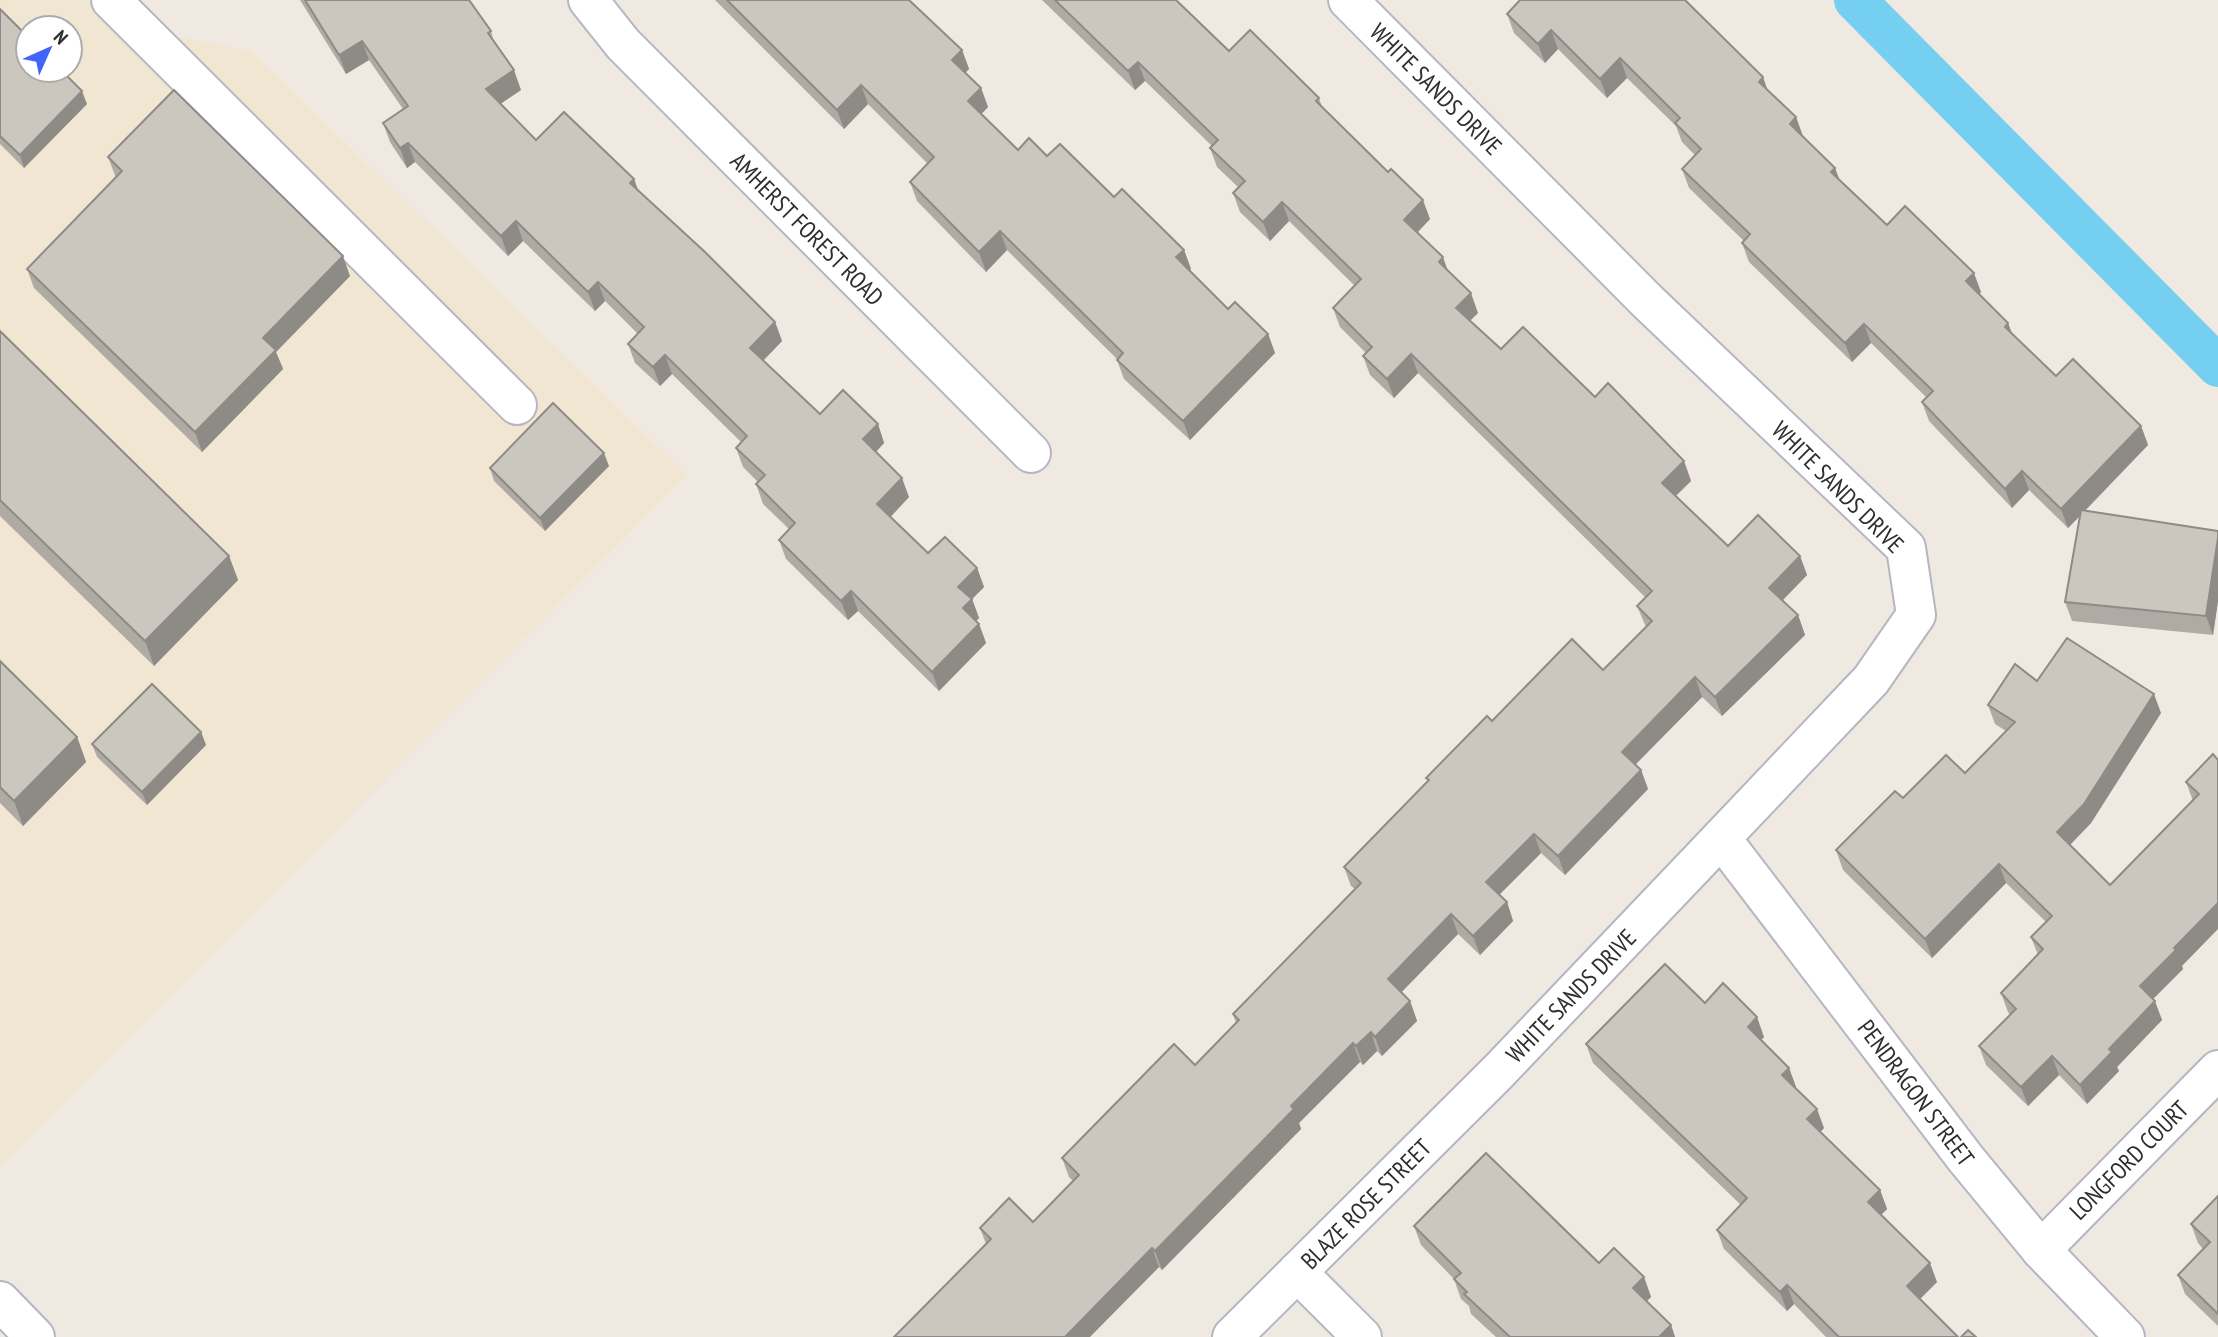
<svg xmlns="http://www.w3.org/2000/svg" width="2218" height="1337" viewBox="0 0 2218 1337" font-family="'PT Sans Narrow',sans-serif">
<rect width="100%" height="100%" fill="#efe9e1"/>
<!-- education -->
<path fill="#f0e6d1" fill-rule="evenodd" d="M0 0H126L156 32 251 51 687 475 0 1168ZM28 28H70V70H28Z"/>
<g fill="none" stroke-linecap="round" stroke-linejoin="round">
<!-- canal -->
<path stroke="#75cff0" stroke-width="42" d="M1855 0 2218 366"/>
<!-- minor casing -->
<g stroke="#b4b7c1" stroke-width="42">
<g id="minor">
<path d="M111 0 517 405"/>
<path d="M588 0 623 44 1031 453"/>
<path d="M1721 838 1966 1159 2041 1250 2125 1337"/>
<path d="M2041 1250 2218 1070"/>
<path d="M1297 1272 1362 1337"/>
<path d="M0 1301 35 1337"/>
<path d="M1232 1337 1499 1071 1721 838 1871 680 1916 615 1906 548 1647 301 1348 0"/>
</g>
</g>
<!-- minor -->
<use href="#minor" stroke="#fff" stroke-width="38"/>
</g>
<!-- wall -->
<g fill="#afaba4">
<path d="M300 0H469L491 31 494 42 521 90 500 104 536 140 634 179 637 189 775 322 782 341 763 361 820 414 878 424 884 443 876 452 909 497 890 517 928 553 977 568 984 587 972 599 979 618 976 621 979 624 986 643 939 691 858 611 848 620 786 559 779 540 789 529 763 504 756 484 758 482 743 467 736 448 741 442 672 374 660 386 635 363 628 344 638 334 605 301 595 311 523 241 508 256 415 162 407 168 390 142 383 123 403 109 369 60 346 74Z"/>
<path d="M715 0H909L962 50 969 69 965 73 981 88 988 107 981 114 1018 150 1047 156 1114 197 1184 250 1191 269 1189 270 1228 309 1268 334 1275 353 1190 440 1124 379 1117 360V359L1007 250 986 272 917 201 910 182 928 164 868 104 844 129Z"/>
<path d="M1042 0H1176L1229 51 1319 98 1322 107 1430 219 1418 232 1448 271 1478 313 1470 321 1501 349 1595 397 1684 461 1691 481 1676 496 1728 546 1800 556 1807 575 1782 601 1798 615 1805 635 1722 716 1702 697 1636 764 1641 770 1648 789 1565 875 1541 853 1499 895 1507 902 1513 921 1480 955 1458 934 1401 992 1410 1001 1417 1021 1382 1056 1377 1051 1363 1065 1360 1062 1299 1123 1301 1129 1162 1270 1159 1267 1113 1313 986 1244 980 1228 1033 1222 1073 1181 1069 1177 1062 1158 1195 1065 1236 1023 1233 1014 1355 889 1351 886 1344 867 1428 781 1426 778 1492 721 1603 670 1646 627 1637 606 1646 598 1418 373 1394 398 1370 375 1363 356 1366 353 1340 327 1333 308 1355 286 1289 221 1270 241 1240 212 1233 193 1238 187 1217 167 1210 148 1212 146 1145 81 1135 90Z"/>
<path d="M0 9 87 104 24 168 0 144Z"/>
<path d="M1507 14 1768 90 1796 117 1803 136 1835 168 1839 179 1887 225 1981 292 1979 294 2008 323 2012 333 2056 376 2141 426 2148 445 2085 511 2218 531V601L2213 635 2072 621 2065 602 2080 516 2068 528 2029 490 2012 508 1929 421 1922 402 1927 398 1871 343 1852 362 1749 262 1742 243 1744 241 1689 188 1682 169 1695 155 1682 142 1676 126 1627 78 1607 98 1558 49 1545 63 1514 33Z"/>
<path d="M108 157 350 276 276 352 283 369 202 452 34 288 27 269 116 178Z"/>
<path d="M0 331 229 556 238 580 154 666 0 516Z"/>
<path d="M609 466 545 531 494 481 490 468Z"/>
<path d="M0 661 77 737 86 762 23 826 0 803Z"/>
<path d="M2037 681 2161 713 2091 823 2070 845 2110 885 2193 801 2186 782 2213 754 2182 966 2183 969 2153 999 2162 1020 2117 1067 2119 1071 2087 1104 2059 1075 2028 1106 1986 1065 1979 1046 2010 1015 2008 1012 2001 993 2038 955 2031 937 2046 922 2006 883 1932 958 1843 870 1836 850 1903 798 1965 773 2006 731 1995 724 1988 705Z"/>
<path d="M201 732 206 745 147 805 97 757 92 744Z"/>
<path d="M1705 1003 1764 1037 1761 1040 1789 1068 1796 1087 1795 1088 1824 1128 1820 1132 1880 1190 1887 1209 1881 1215 1937 1282 1920 1299 1958 1337H1826L1794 1304 1787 1311 1724 1249 1717 1230 1741 1205 1593 1063 1586 1044Z"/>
<path d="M2218 1196V1326L2185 1294 2178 1275 2203 1249 2198 1243 2191 1224Z"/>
<path d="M1414 1226 1599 1263 1644 1277 1651 1297 1647 1301 1671 1325 1675 1337H1496L1471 1314 1469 1306 1461 1299 1454 1279 1421 1245Z"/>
</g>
<!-- shaded-wall -->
<g fill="#8e8b86">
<path d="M1551 30 1558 49 1545 63 1538 44Z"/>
<path d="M362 41 369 60 346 74 339 55Z"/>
<path d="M962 50 969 69 959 79 952 60Z"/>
<path d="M1620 58 1627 78 1607 98 1600 79Z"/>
<path d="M1138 62 1145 81 1135 90 1128 71Z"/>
<path d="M514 70 521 90 493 109 486 89Z"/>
<path d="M1763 77 1770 97 1759 82Z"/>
<path d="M861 85 868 104 844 129 837 110Z"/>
<path d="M981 88 988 107 975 121 968 101Z"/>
<path d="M82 91 87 104 24 168 20 155Z"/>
<path d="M1796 117 1803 137 1790 124Z"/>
<path d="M408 143 415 162 407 168 400 148Z"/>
<path d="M1835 168 1842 187 1831 172Z"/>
<path d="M634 179 641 198 630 183Z"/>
<path d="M1423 200 1430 219 1411 239 1404 220Z"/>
<path d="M1282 202 1289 221 1270 241 1263 222Z"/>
<path d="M516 221 523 241 508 256 501 236Z"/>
<path d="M1000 231 1007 250 986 272 979 252Z"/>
<path d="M1184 250 1191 269 1183 276 1176 257Z"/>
<path d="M343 256 350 276 276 352 283 369 202 452 195 432 263 338Z"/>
<path d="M1443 257 1450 277 1439 262Z"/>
<path d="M1974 273 1981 292 1973 300 1966 281Z"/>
<path d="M598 282 605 301 595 311 588 292Z"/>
<path d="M1471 293 1478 313 1463 327 1456 308Z"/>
<path d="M775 322 782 341 757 367 750 348Z"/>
<path d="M2008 323 2015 343 2005 327Z"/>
<path d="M1864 324 1871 343 1852 362 1845 343Z"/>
<path d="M1268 334 1275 353 1190 440 1183 421Z"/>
<path d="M1411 354 1418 373 1394 398 1387 379Z"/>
<path d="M665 355 672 374 660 386 653 367Z"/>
<path d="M878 424 884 443 870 458 863 439Z"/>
<path d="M2141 426 2148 445 2068 528 2061 509Z"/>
<path d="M604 453 609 466 545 531 540 518Z"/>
<path d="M1684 461 1691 481 1669 502 1662 483Z"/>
<path d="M2022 471 2029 490 2012 508 2005 489Z"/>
<path d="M902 478 909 497 884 524 877 504Z"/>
<path d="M2218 538V601L2213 635 2206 616Z"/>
<path d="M229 556 238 580 154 666 145 641Z"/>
<path d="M1800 556 1807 575 1776 607 1769 588Z"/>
<path d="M977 568 984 587 972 599 979 618 970 627 963 608 958 587Z"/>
<path d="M851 591 858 611 848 620 841 601Z"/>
<path d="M1798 615 1805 635 1722 716 1715 697Z"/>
<path d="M979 624 986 643 939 691 932 672Z"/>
<path d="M1695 677 1702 697 1629 771 1622 752Z"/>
<path d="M2154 694 2161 713 2091 823 2064 851 2057 832Z"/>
<path d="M201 732 206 745 147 805 142 792Z"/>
<path d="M77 737 86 762 23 826 14 801Z"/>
<path d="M1641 770 1648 789 1565 875 1558 856Z"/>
<path d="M1534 834 1541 853 1493 901 1486 882Z"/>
<path d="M1999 864 2006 883 1932 958 1925 939Z"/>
<path d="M1507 902 1513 921 1480 955 1473 936Z"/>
<path d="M2218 903V929L2182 966 2183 969 2147 1005 2140 986 2174 948Z"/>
<path d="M1451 914 1458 934 1395 999 1388 979Z"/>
<path d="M1410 1001 1417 1021 1382 1056 1375 1037Z"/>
<path d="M2155 1001 2162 1020 2117 1067 2119 1071 2087 1104 2080 1085 2109 1049Z"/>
<path d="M1757 1017 1764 1037 1755 1047 1748 1027Z"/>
<path d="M1371 1032 1377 1051 1363 1065 1356 1046Z"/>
<path d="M1353 1043 1360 1062 1299 1123 1301 1129 1162 1270 1155 1251 1291 1106Z"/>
<path d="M2052 1056 2059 1075 2028 1106 2021 1087Z"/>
<path d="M1789 1068 1796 1087 1789 1094 1782 1075Z"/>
<path d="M1817 1109 1824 1128 1814 1139 1807 1119Z"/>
<path d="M1880 1190 1887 1209 1875 1221 1868 1202Z"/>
<path d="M1152 1248 1159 1267 1090 1337H1065Z"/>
<path d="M1930 1263 1937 1282 1914 1305 1907 1286Z"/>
<path d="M1644 1277 1651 1297 1640 1307 1633 1288Z"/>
<path d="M1787 1285 1794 1304 1787 1311 1780 1292Z"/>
<path d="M1671 1325 1675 1337H1659Z"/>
</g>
<!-- building -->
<g fill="#cbc7bf" stroke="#8e8b86" stroke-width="2">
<path d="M305 0H469L491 31 488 33 514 70 486 89 536 140 564 112 634 179 630 183 705 252 775 322 750 348 820 414 843 390 878 424 863 439 902 478 877 504 928 553 945 537 977 568 958 587 972 599 963 608 979 624 932 672 851 591 841 601 779 540 795 523 756 484 765 475 736 448 747 436 665 355 653 367 628 344 644 327 598 282 588 292 516 221 501 236 408 143 400 148 383 123 408 106 362 41 339 55Z"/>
<path d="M727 0H909L962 50 952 60 981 88 968 101 1018 150 1029 138 1047 156 1060 144 1114 197 1122 189 1184 250 1176 257 1228 309 1235 302 1268 334 1183 421 1117 360 1123 353 1000 231 979 252 910 182 934 157 861 85 837 110Z"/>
<path d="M1055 0H1176L1229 51 1250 30 1319 98 1316 101 1388 172 1391 169 1423 200 1404 220 1443 257 1439 262 1471 293 1456 308 1501 349 1523 327 1595 397 1608 383 1684 461 1662 483 1728 546 1758 515 1800 556 1769 588 1798 615 1715 697 1695 677 1622 752 1641 770 1558 856 1534 834 1486 882 1507 902 1473 936 1451 914 1388 979 1410 1001 1375 1037 1371 1032 1356 1046 1353 1043 1291 1106 1294 1109 1155 1251 1152 1248 1065 1337H894L991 1239 980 1228 1009 1198 1033 1222 1079 1175 1062 1158 1174 1044 1195 1065 1239 1020 1233 1014 1361 883 1344 867 1429 780 1426 778 1487 716 1492 721 1572 639 1603 670 1652 621 1637 606 1652 591 1411 354 1387 379 1363 356 1372 347 1333 308 1361 279 1282 202 1263 222 1233 193 1245 181 1210 148 1218 140 1138 62 1128 71Z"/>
<path d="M1520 0H1685L1763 77 1759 82 1796 117 1790 124 1835 168 1831 172 1887 225 1905 206 1974 273 1966 281 2008 323 2005 327 2056 376 2073 359 2141 426 2061 509 2022 471 2005 489 1922 402 1933 391 1864 324 1845 343 1742 243 1750 234 1682 169 1701 149 1675 123 1680 118 1620 58 1600 79 1551 30 1538 44 1507 14Z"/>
<path d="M0 9 28 37V70H61L82 91 20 155 0 136Z"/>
<path d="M174 90 343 256 263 338 276 350 195 432 27 269 122 171 108 157Z"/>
<path d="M0 331 229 556 145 641 0 500Z"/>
<path d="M553 403 604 453 540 518 490 468Z"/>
<path d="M2081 510 2218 531V538L2206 616 2065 602Z"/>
<path d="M2067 638 2154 694 2084 804 2057 832 2110 885 2199 794 2186 782 2213 754 2218 760V903L2174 948 2176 950 2140 986 2155 1001 2109 1049 2112 1052 2080 1085 2052 1056 2021 1087 1979 1046 2016 1009 2001 993 2043 949 2031 937 2052 916 1999 864 1925 939 1836 850 1895 791 1903 798 1946 755 1965 773 2015 722 1988 705 2015 664 2037 681Z"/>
<path d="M0 661 77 737 14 801 0 787Z"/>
<path d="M152 684 201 732 142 792 92 744Z"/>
<path d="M1665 964 1705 1003 1723 983 1757 1017 1748 1027 1789 1068 1782 1075 1817 1109 1807 1119 1880 1190 1868 1202 1930 1263 1907 1286 1958 1337H1839L1787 1285 1780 1292 1717 1230 1747 1198 1586 1044Z"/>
<path d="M1486 1153 1599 1263 1614 1248 1644 1277 1633 1288 1671 1325 1659 1337H1510L1464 1294 1467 1292 1454 1279 1461 1273 1414 1226Z"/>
<path d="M2218 1196V1314L2178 1275 2210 1242 2191 1224Z"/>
<path d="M1968 1330 1976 1337H1961Z"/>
</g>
<g text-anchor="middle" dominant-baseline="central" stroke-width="6" stroke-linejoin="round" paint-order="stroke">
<!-- street labels -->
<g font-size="24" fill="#2e2e2e" stroke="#fff">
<text transform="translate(1436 89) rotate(45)">WHITE SANDS DRIVE</text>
<text transform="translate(807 229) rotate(45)">AMHERST FOREST ROAD</text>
<text transform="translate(1838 487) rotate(45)">WHITE SANDS DRIVE</text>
<text transform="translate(1571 996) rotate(-46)">WHITE SANDS DRIVE</text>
<text transform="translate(1916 1093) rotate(53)">PENDRAGON STREET</text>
<text transform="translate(2129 1160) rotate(-45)">LONGFORD COURT</text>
<text transform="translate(1366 1204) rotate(-45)">BLAZE ROSE STREET</text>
</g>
</g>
<!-- north arrow -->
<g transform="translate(49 49) rotate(45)"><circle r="33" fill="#ffffff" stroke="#ababab" stroke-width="2"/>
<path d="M0-5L12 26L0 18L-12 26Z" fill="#4264fb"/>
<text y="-10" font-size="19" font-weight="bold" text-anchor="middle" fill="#2e2e2e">N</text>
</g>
</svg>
